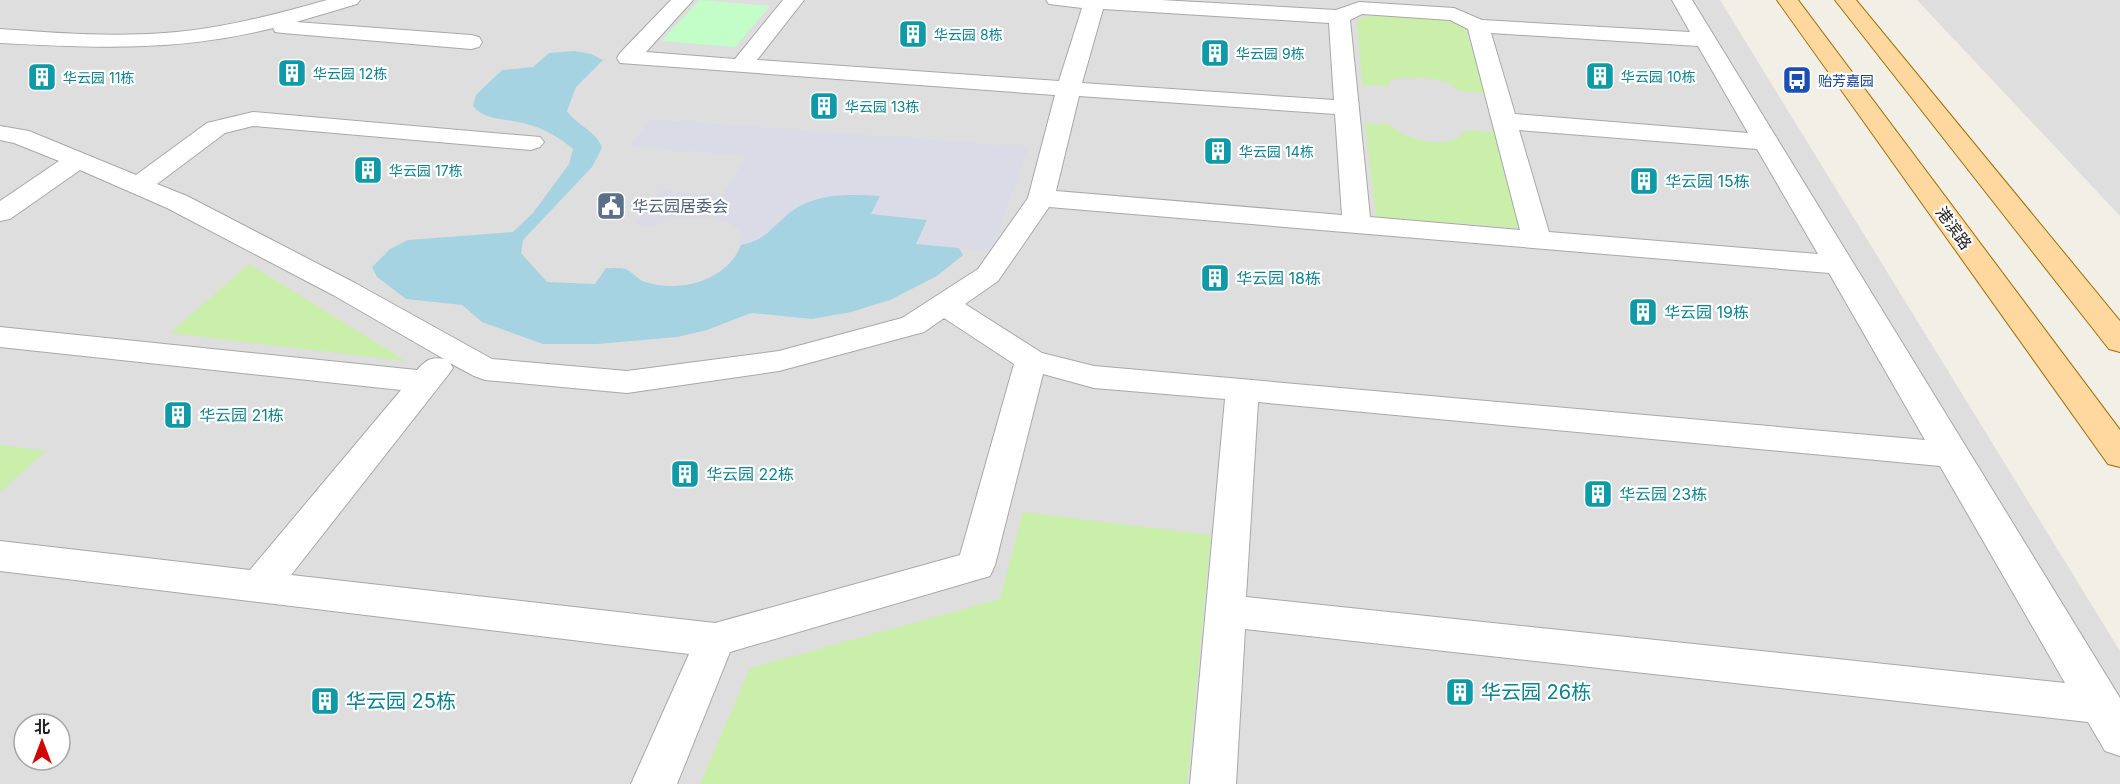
<svg xmlns="http://www.w3.org/2000/svg" width="2120" height="784" viewBox="0 0 2120 784" font-family="Inter,'Noto Sans SC',sans-serif">
<rect width="100%" height="100%" fill="#f2efe7"/>
<!-- residential -->
<g fill="#dfdede" fill-rule="evenodd">
<path d="M0 0H1720L2120 651V784H0ZM24 724H60V760H24Z"/>
<path d="M1917 0H2120V216Z"/>
</g>
<!-- grass -->
<g fill="#caefaa">
<path d="M1372 15 1447 19 1465 28 1486 93 1459 91C1444 74 1413 77 1392 79L1388 86 1362 85 1357 20Z"/>
<path d="M1365 123 1389 124C1406 141 1450 152 1466 130L1494 132 1520 228 1376 217Z"/>
<path d="M249 264 406 361 170 333Z"/>
<path d="M0 445 46 451 0 492Z"/>
<path d="M1023 512 1211 535 1187 784H700L750 668 1000 599Z"/>
</g>
<!-- park -->
<path fill="#c3fec9" d="M700 0 770 6 735 47 661 41Z"/>
<!-- plaza -->
<path fill="#dbdbe8" d="M651 119 1028 147 992 251 916 244 871 214 879 196 788 214 760 241 741 245 740 231 729 223 709 217H679L650 226 634 225 660 190 722 196 746 156 629 146Z"/>
<!-- water -->
<path fill="#a5d3e2" d="M574 51 591 54 603 60 576 87 567 111C577 126 597 131 602 148L592 167 523 240 521 253 547 282 595 284 606 268C611 269 620 267 625 269 632 271 637 279 645 282 680 293 727 281 741 245 767 239 768 231 787 215 813 193 846 194 880 196L871 214 927 220 916 244 959 248 963 255 937 276 890 300 851 312 812 319 751 313 707 330 677 337 597 344H543L482 322 462 305 406 299 377 277 372 267 390 249 408 240 513 232 533 213 569 164 573 149C559 137 545 129 527 124 508 118 486 122 473 106L476 95 502 70 533 67 549 53Z"/>
<g fill="none" stroke-linecap="round" stroke-linejoin="round">
<!-- minor casing -->
<g stroke="#a8a8a8" stroke-width="2">
<g id="minor">
<path d="M327 0H360L357 4 296 22 471 35 479 37 482 42 479 47 471 49 283 33 275 32 273 28C177 52 97 48 0 43V29C55 33 110 37 165 33 220 29 274 15 327 0Z"/>
<path d="M671 0H693L646 52 735 59 783 0H804L757 60 1059 81 1082 8 1049 4 1046 0H1161L1336 10 1359 2 1454 8 1482 20 1690 32 1672 0H1692L2120 698V756L2105 751 2088 722 1245 629 1236 784H1190L1225 399 1094 388 1043 374 995 565 990 576 730 652 677 784H631L689 654 0 571V541L250 570 401 390 0 347V327L417 370C425 361 431 356 444 359L333 295 167 208 80 170 10 219 0 221V201L59 161 14 143 0 140V126L29 131 136 175 207 123 253 112 540 137 544 142 540 147 531 150 253 126 225 133 157 184 187 196 355 283 492 359 627 371 779 351 902 318 978 269 1028 198 1055 95 620 63 617 58 620 53ZM1103 9 1329 23 1334 100 1082 83ZM1362 14 1450 20 1468 29 1520 230 1370 217 1350 20ZM1491 33 1698 46 1748 133 1515 114ZM1079 96 1335 114 1342 215 1056 191ZM1519 130 1757 149 1818 254 1549 232ZM1049 207 1829 273 1925 440 1094 366 1042 353 965 304 998 281ZM944 318 1014 364 960 555 715 623 291 575 448 375 453 368 450 363 474 376 485 380 627 393 779 371 924 332ZM1258 402 1940 466 2065 683 1246 597Z"/>
</g>
</g>
<!-- primary casing -->
<g stroke="#9e6e00" stroke-width="2">
<g id="primary">
<path d="M1777 0H1798L2120 430V467L2108 464Z"/>
<path d="M1835 0H1856L2120 321V352L2109 349Z"/>
</g>
</g>
<!-- minor -->
<use href="#minor" fill="#fff" fill-rule="evenodd"/>
<!-- primary -->
<use href="#primary" fill="#ffd89f" fill-rule="evenodd"/>
</g>
<!-- icons -->
<defs>
<g id="building-square" transform="scale(1.5)"><rect x="-9" y="-9" width="18" height="18" rx="4" fill="#0f9aa8" stroke="#fff"/><path d="M-4-6H4V6H1V3H-1V6H-4ZM-2.5-4.3h1.7v1.8h-1.7ZM.8-4.3h1.7v1.8H.8ZM-2.5-1h1.7V.8h-1.7ZM.8-1h1.7V.8H.8Z" fill="#fff"/></g>
<g id="bus-square" transform="scale(1.5)"><rect x="-9" y="-9" width="18" height="18" rx="4" fill="#1a4fb4" stroke="#fff"/><path d="M-5-6H5V4H4V6H2V4H-2V6H-4V4H-5ZM-3.5-4V0h7V-4ZM-3.5 1.2v1.5H-2V1.2ZM2 1.2v1.5H3.5V1.2Z" fill="#fff"/></g>
<g id="civic-square" transform="scale(1.5)"><rect x="-9" y="-9" width="18" height="18" rx="4" fill="#5c6f8a" stroke="#fff"/><path d="M-.6-6.5H3V-4.5H.6V-3L4-1V1h2V6H-6V1h2V-1L-.6-3ZM-1.2 2.5V6h2.4V2.5Z" fill="#fff"/></g>
</defs>
<g fill-rule="evenodd">
<use href="#building-square" x="913" y="34"/>
<use href="#building-square" x="1215" y="53"/>
<use href="#building-square" x="292" y="73"/>
<use href="#building-square" x="1600" y="76"/>
<use href="#building-square" x="42" y="77"/>
<use href="#bus-square" x="1797" y="80"/>
<use href="#building-square" x="824" y="106"/>
<use href="#building-square" x="1218" y="151"/>
<use href="#building-square" x="368" y="170"/>
<use href="#building-square" x="1644" y="181"/>
<use href="#civic-square" x="611" y="206"/>
<use href="#building-square" x="1215" y="278"/>
<use href="#building-square" x="1643" y="312"/>
<use href="#building-square" x="178" y="415"/>
<use href="#building-square" x="685" y="474"/>
<use href="#building-square" x="1598" y="494"/>
<use href="#building-square" x="1460" y="692"/>
<use href="#building-square" x="325" y="701"/>
</g>
<g text-anchor="middle" dominant-baseline="central" stroke-width="4.5" stroke-linejoin="round" paint-order="stroke">
<!-- far-culture labels -->
<g font-size="14" fill="#0d838f" stroke="#fff" text-anchor="start">
<text x="934" y="34">华云园 8栋</text>
<text x="1236" y="53">华云园 9栋</text>
<text x="313" y="73">华云园 12栋</text>
<text x="1621" y="76">华云园 10栋</text>
<text x="63" y="77">华云园 11栋</text>
<text x="845" y="106">华云园 13栋</text>
<text x="1239" y="151">华云园 14栋</text>
<text x="389" y="170">华云园 17栋</text>
</g>
<!-- far-transit labels -->
<g font-size="14" fill="#164399" stroke="#fff" text-anchor="start">
<text x="1818" y="80">贻芳嘉园</text>
</g>
<!-- culture labels -->
<g font-size="16" fill="#0d838f" stroke="#fff" text-anchor="start">
<text x="1665" y="181">华云园 15栋</text>
<text x="1236" y="278">华云园 18栋</text>
<text x="1664" y="312">华云园 19栋</text>
<text x="199" y="415">华云园 21栋</text>
<text x="706" y="474">华云园 22栋</text>
<text x="1619" y="494">华云园 23栋</text>
</g>
<!-- service labels -->
<g font-size="16" fill="#4e5e75" stroke="#fff" text-anchor="start">
<text x="632" y="206">华云园居委会</text>
</g>
<!-- street labels -->
<g font-size="16" fill="#212121" stroke="#fff">
<text transform="translate(1954 228) rotate(54)">港滨路</text>
</g>
<!-- near-culture labels -->
<g font-size="20" fill="#0d838f" stroke="#fff" text-anchor="start">
<text x="1481" y="692">华云园 26栋</text>
<text x="346" y="701">华云园 25栋</text>
</g>
</g>
<!-- north arrow -->
<g transform="translate(42 742)"><circle r="28" fill="#ffffff" stroke="#a6a6a6" stroke-width="1.5"/>
<path d="M0-4.5L10 22L0 15L-10 22Z" fill="#d20600"/>
<text y="-9" font-size="16" font-weight="bold" text-anchor="middle" fill="#212121">北</text>
</g>
</svg>
